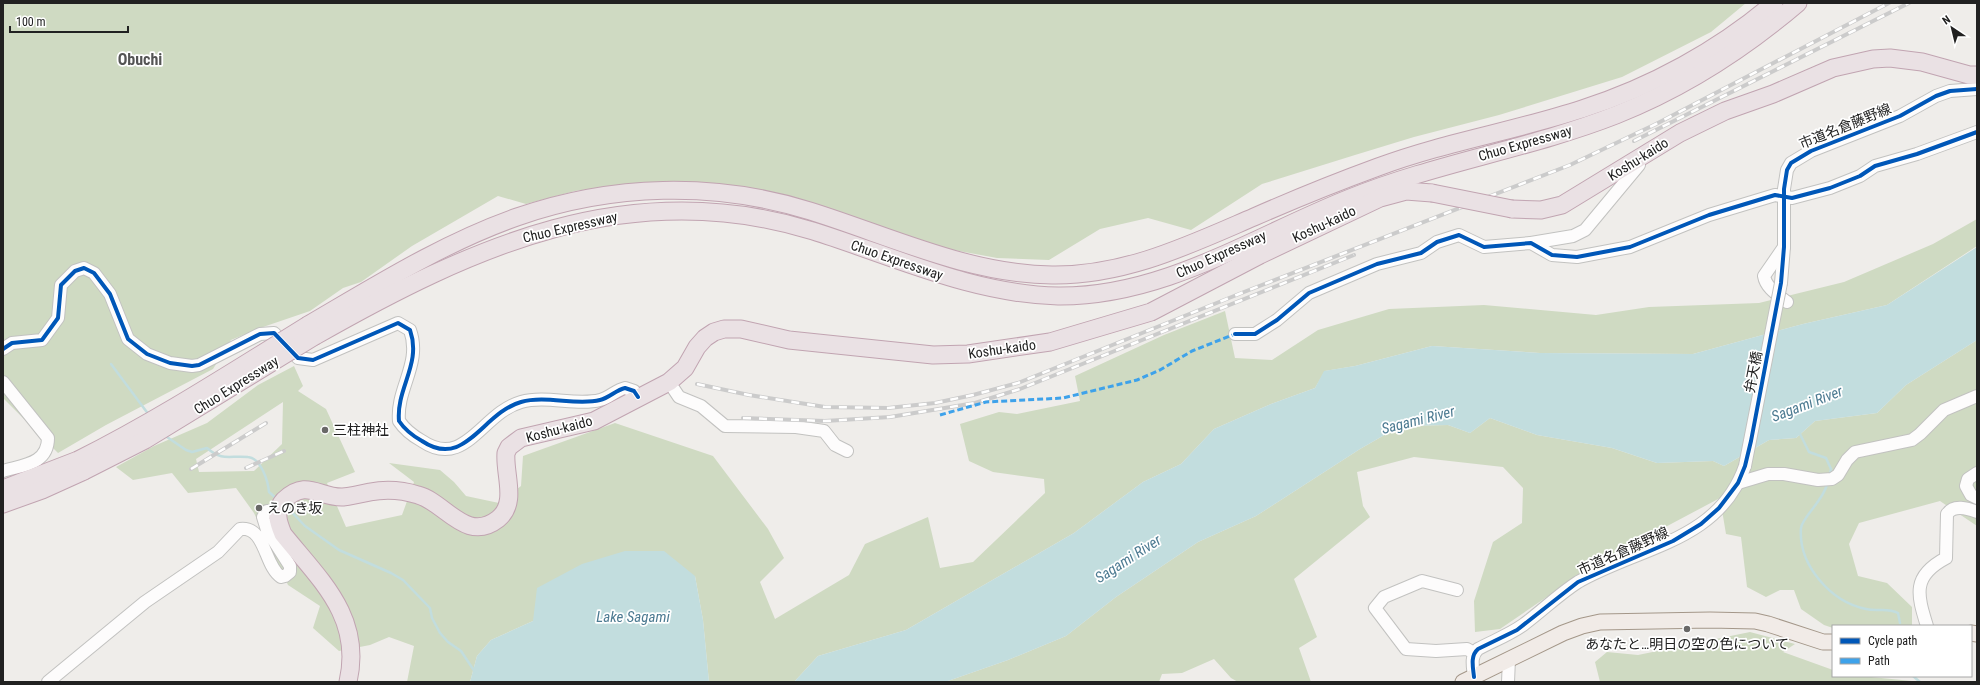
<svg xmlns="http://www.w3.org/2000/svg" width="1980" height="685" viewBox="0 0 1980 685" font-family="'Roboto Condensed','Noto Sans JP',sans-serif">
<rect width="100%" height="100%" fill="#efedea"/>
<!-- forest -->
<g fill="#cfdac2" fill-rule="evenodd">
<path d="M3 3H1746L1711 32 1622 77 1499 115 1414 137 1355 155 1262 184 1191 230 1148 218 1100 229 1049 260 997 258 932 246 692 184H626L575 191 526 204 498 196 412 246 361 282 343 288 310 311 263 327 231 340 213 369 106 425 58 453 3 398Z"/>
<path d="M1977 219V246L1887 305 1803 324 1693 354 1540 353 1432 346 1355 366 1325 371 1315 388 1271 404 1214 429 1181 464 1143 482 1074 533 906 630 818 656 794 682H709L703 620 695 576 533 621 491 640 477 656 470 682H407L414 646 389 637 370 645 339 651 313 628 320 606 288 585 254 513 236 488 188 493 172 473 133 480 116 467 154 446 207 423 258 385 294 366 303 386 298 391 326 409 355 472 327 483 346 527 402 515 414 482 389 463 440 470 454 482 466 496 499 503 521 486 523 456 615 423 713 456 768 529 784 558 760 582 775 619 849 575 865 544 928 517 940 568 973 562 1045 493 1044 479 993 472 969 461 960 424 999 412 1017 414 1080 401 1075 376 1164 335 1225 311 1235 358 1272 360 1318 330 1389 309 1484 305 1596 315 1649 307 1759 303 1844 282 1933 244ZM283 402 282 444 254 471 199 472 196 459Z"/>
<path d="M1977 340V526L1940 501 1859 523 1849 544 1858 576 1887 583 1912 607V626H1833V628L1824 625 1801 609 1794 590H1780L1766 597 1747 587 1741 537 1726 534 1720 498 1592 566 1500 629 1475 632 1474 601 1493 542 1522 523 1523 488 1503 467 1414 457 1357 472 1363 506 1370 517 1294 579 1317 637 1299 648 1311 682H1238L1231 678 1214 659 1182 673 1162 674 1159 682H945L1008 660 1066 636 1116 597 1198 542 1256 516 1360 449 1400 426 1448 425 1470 433 1490 418 1537 435 1612 448 1657 463 1713 461 1724 466 1769 440 1796 438 1815 421 1877 413 1906 385Z"/>
<path d="M1750 632 1795 644 1783 652 1833 670V676H1861L1922 682H1600L1595 662 1607 652 1638 655Z"/>
</g>
<!-- water -->
<g fill="#c2ddde">
<path d="M1977 247V340L1906 385 1877 413 1815 421 1796 438 1769 440 1724 466 1713 461 1657 463 1612 448 1537 435 1490 418 1470 433 1448 425 1400 426 1360 449 1256 516 1198 542 1116 597 1066 636 1008 660 945 682H794L818 656 906 630 1074 533 1143 482 1181 464 1214 429 1271 404 1315 388 1324 371 1355 366 1432 346 1540 353 1693 354 1803 324 1887 305Z"/>
<path d="M625 551H664L695 576 703 620 709 682H470L477 656 491 640 533 621 537 588 582 564Z"/>
</g>
<g fill="none" stroke-linecap="round" stroke-linejoin="round">
<!-- stream -->
<g stroke="#c2ddde" stroke-width="2.5">
<path d="M111 364 149 415"/>
<path d="M1799 432 1809 452 1826 458 1831 469 1830 473"/>
<path d="M164 435 186 450 192 452 207 448C223 462 230 455 248 457 261 458 268 481 269 492L277 499"/>
<path d="M1827 484C1824 500 1802 517 1801 528 1798 565 1831 602 1866 609 1878 612 1887 607 1898 613L1900 623"/>
<path d="M286 506 305 526 339 550 391 573 403 580 430 608 432 618 440 633 448 642 461 651 475 672"/>
<path d="M1913 676 1920 682"/>
</g>
<!-- minor casing -->
<g stroke="#c2c2c0" stroke-width="14">
<g id="minor">
<path d="M1531 243 1573 236 1585 230 1639 165V157"/>
<path d="M1784 247 1764 276C1766 288 1778 295 1787 302"/>
<path d="M1781 283 1784 247V189L1787 170 1791 163 1811 151 1900 116 1936 96 1950 91 1977 89"/>
<path d="M1235 334H1255L1277 320 1309 293 1377 264 1421 253 1437 242 1459 235 1484 247 1531 243 1552 255 1577 257 1630 247 1709 215 1775 195 1792 198 1830 188 1860 176 1875 166 1917 154 1977 132"/>
<path d="M3 349 12 343 42 340 58 318 61 285 75 271 84 268 94 273 110 294 128 339 147 354 170 363 192 366 199 365 260 334 274 333 298 358 313 360 398 323 410 330C422 364 396 388 399 421 405 430 413 436 422 441 465 470 482 413 521 402 546 395 577 406 600 400 609 398 616 390 625 388L634 391 638 397"/>
<path d="M3 382 48 438C48 464 23 465 3 471"/>
<path d="M669 382 679 397 701 406 725 426 796 427 824 431 835 445 847 451"/>
<path d="M1977 473 1968 479 1966 486 1971 495 1977 498"/>
<path d="M1738 483 1768 474H1784L1818 480 1832 479 1838 475 1847 460 1855 452 1912 440 1920 434 1944 410 1977 396"/>
<path d="M1457 590 1422 581 1384 597 1375 608 1406 649 1436 651 1467 649 1474 653"/>
<path d="M1927 626C1917 594 1912 576 1946 558L1947 514C1954 504 1967 508 1977 512"/>
<path d="M1474 677C1473 667 1470 656 1478 649 1493 641 1509 635 1523 625 1542 611 1559 594 1578 582 1638 547 1719 542 1745 466"/>
<path d="M48 682 145 602 218 552 240 529C266 526 264 566 281 577L285 576 290 572V566L267 530 263 517 267 511 277 512"/>
<path d="M1508 682 1509 659"/>
</g>
</g>
<!-- major casing -->
<g stroke="#a49789" stroke-width="17">
<g id="major">
<path d="M1971 633 1977 634"/>
<path d="M1463 682 1563 633 1582 626 1600 622 1710 620 1755 621 1768 624 1823 642H1833"/>
</g>
</g>
<!-- highway casing -->
<g stroke="#c1a4b1" stroke-width="19">
<g id="highway">
<path d="M1512 209 1541 210 1562 205 1680 133 1725 111 1773 94 1833 68 1873 59 1890 58 1922 62 1969 75H1977"/>
<path d="M308 325C375 286 443 243 517 217 612 184 714 181 810 211 890 236 968 274 1052 275 1125 276 1189 245 1254 217 1295 199 1337 182 1378 167 1445 142 1515 131 1582 109 1651 87 1719 50 1774 3"/>
<path d="M315 336C472 247 629 174 813 231 893 256 972 294 1058 296 1164 297 1254 236 1350 198 1436 163 1529 149 1616 115 1684 88 1743 50 1798 3"/>
<path d="M3 489 78 460"/>
<path d="M3 504 42 490 84 471"/>
<path d="M348 682C363 617 320 580 283 534 278 522 274 511 284 500 307 478 319 498 343 497 352 496 361 494 370 492 386 489 402 490 418 495 445 502 466 544 498 519 518 503 504 474 506 453L509 447 521 438 594 421 669 382 685 368 697 347 705 338 714 332 724 329H741L789 340 933 355 968 354 1050 342 1151 312 1260 255 1380 198 1406 191 1432 193"/>
</g>
</g>
<!-- minor -->
<use href="#minor" stroke="#fdfcfc" stroke-width="12"/>
<!-- major -->
<use href="#major" stroke="#f1ebe7" stroke-width="15"/>
<!-- highway -->
<use href="#highway" stroke="#eae1e4" stroke-width="17"/>
<!-- rail casing -->
<g stroke="#cbcbcb" stroke-width="4">
<g id="rail">
<path d="M1634 141 1909 3"/>
<path d="M697 384 749 395 825 407 888 408 935 403 973 395 1018 383 1244 292 1570 165 1656 124 1889 3"/>
<path d="M743 418 825 421 890 417 975 403 1020 389 1354 255"/>
<path d="M246 468 284 451"/>
<path d="M191 469 266 423"/>
</g>
</g>
<!-- rail -->
<use href="#rail" stroke="#fff" stroke-width="2.5" stroke-dasharray="8" stroke-linecap="butt"/>
<!-- minor-bridge casing -->
<g stroke="#c2c2c0" stroke-width="14" stroke-linecap="butt">
<path id="minor-bridge" d="M1745 466 1781 283"/>
</g>
<!-- highway-bridge casing -->
<g stroke="#c1a4b1" stroke-width="19" stroke-linecap="butt">
<g id="highway-bridge">
<path d="M1432 193 1512 209"/>
<path d="M78 460C158 420 232 372 308 325"/>
<path d="M84 471 145 440 315 336"/>
</g>
</g>
<!-- minor-bridge -->
<use href="#minor-bridge" stroke="#fdfcfc" stroke-width="12"/>
<!-- highway-bridge -->
<use href="#highway-bridge" stroke="#eae1e4" stroke-width="17"/>
<!-- quiet -->
<path stroke="#3ea2ea" stroke-width="3" stroke-dasharray="6 3" stroke-linecap="butt" d="M940 415 986 402 1063 398 1137 380 1160 370 1192 351 1235 334"/>
<!-- cycleway casing -->
<g stroke="#fff" stroke-width="6">
<g id="cycleway">
<path d="M1235 334H1255L1277 320 1309 293 1377 264 1421 253 1437 242 1459 235 1484 247 1531 243 1552 255 1577 257 1630 247 1709 215 1775 195 1792 198 1830 188 1860 176 1875 166 1917 154 1977 132"/>
<path d="M3 349 12 343 42 340 58 318 61 285 75 271 84 268 94 273 110 294 128 339 147 354 170 363 192 366 199 365 260 334 274 333 298 358 313 360 398 323 410 330C422 364 396 388 399 421 405 430 413 436 422 441 465 470 482 413 521 402 546 395 577 406 600 400 609 398 616 390 625 388L634 391 638 397"/>
<path d="M1474 677C1473 667 1470 656 1478 649L1517 630 1578 582 1673 541 1701 524 1719 508 1738 483 1745 466 1751 441 1781 283 1784 247V189L1787 170 1791 163 1811 151 1900 116 1936 96 1950 91 1977 89"/>
</g>
</g>
<!-- cycleway -->
<use href="#cycleway" stroke="#0057b8" stroke-width="4"/>
</g>
<!-- markers -->
<g fill="#696867" stroke="#fff" stroke-width="1.5">
<circle cx="325" cy="430" r="4"/>
<circle cx="259" cy="508" r="4"/>
<circle cx="1687" cy="629" r="4"/>
</g>
<g text-anchor="middle" dominant-baseline="central" stroke-width="3.5" stroke-linejoin="round" paint-order="stroke">
<!-- street labels -->
<g font-size="14" fill="#212121" stroke="#fff">
<text transform="translate(1845 126) rotate(-22)">市道名倉藤野線</text>
<text transform="translate(1525 143) rotate(-16)">Chuo Expressway</text>
<text transform="translate(1638 159) rotate(-32)">Koshu-kaido</text>
<text transform="translate(1324 224) rotate(-25)">Koshu-kaido</text>
<text transform="translate(570 227) rotate(-13)">Chuo Expressway</text>
<text transform="translate(1221 254) rotate(-24)">Chuo Expressway</text>
<text transform="translate(897 260) rotate(19)">Chuo Expressway</text>
<text transform="translate(1002 349) rotate(-8)">Koshu-kaido</text>
<text transform="translate(1753 372) rotate(-79)">弁天橋</text>
<text transform="translate(236 385) rotate(-32)">Chuo Expressway</text>
<text transform="translate(559 429) rotate(-15)">Koshu-kaido</text>
<text transform="translate(1623 551) rotate(-24)">市道名倉藤野線</text>
</g>
<!-- poi labels -->
<g font-size="14" fill="#212121" stroke="#fff" text-anchor="start">
<text x="333" y="430">三柱神社</text>
<text x="267" y="508">えのき坂</text>
<text x="1687" y="644" text-anchor="middle">あなたと…明日の空の色について</text>
</g>
<!-- water labels -->
<g font-size="15" font-style="italic" fill="#4c7a91" stroke="#fff">
<text transform="translate(1807 404) rotate(-21)">Sagami River</text>
<text transform="translate(1418 420) rotate(-14)">Sagami River</text>
<text transform="translate(1128 559) rotate(-33)">Sagami River</text>
<text x="633" y="617">Lake Sagami</text>
</g>
<!-- quarter labels -->
<g font-size="16" font-weight="bold" fill="#545454" stroke="#fff">
<text x="140" y="59">Obuchi</text>
</g>
</g>
<!-- border -->
<rect width="1980" height="685" fill="none" stroke="#212121" stroke-width="8"/>
<!-- legend -->
<rect x="1832" y="625" width="140" height="52" fill="#ffffff" stroke="#a6a6a6"/>
<rect x="1840" y="638" width="20" height="6" fill="#0057b8" stroke="#a6a6a6"/>
<text x="1868" y="645" font-size="12" fill="#212121">Cycle path</text>
<rect x="1840" y="658" width="20" height="6" fill="#3ea2ea" stroke="#a6a6a6"/>
<text x="1868" y="665" font-size="12" fill="#212121">Path</text>
<!-- north arrow -->
<g transform="translate(1952 28) rotate(325)" stroke="#ffffff" stroke-width="3" paint-order="stroke">
<path d="M0-3L7 15L0 10L-7 15Z" fill="#212121"/>
<text y="-6" font-size="11" font-weight="bold" text-anchor="middle" fill="#212121">N</text>
</g>
<!-- scale -->
<path d="M10 26v6h118v-6" fill="none" stroke="#212121" stroke-width="2"/>
<text x="16" y="26" font-size="12" fill="#212121" stroke="#ffffff" stroke-width="3" paint-order="stroke">100 m</text>
</svg>
